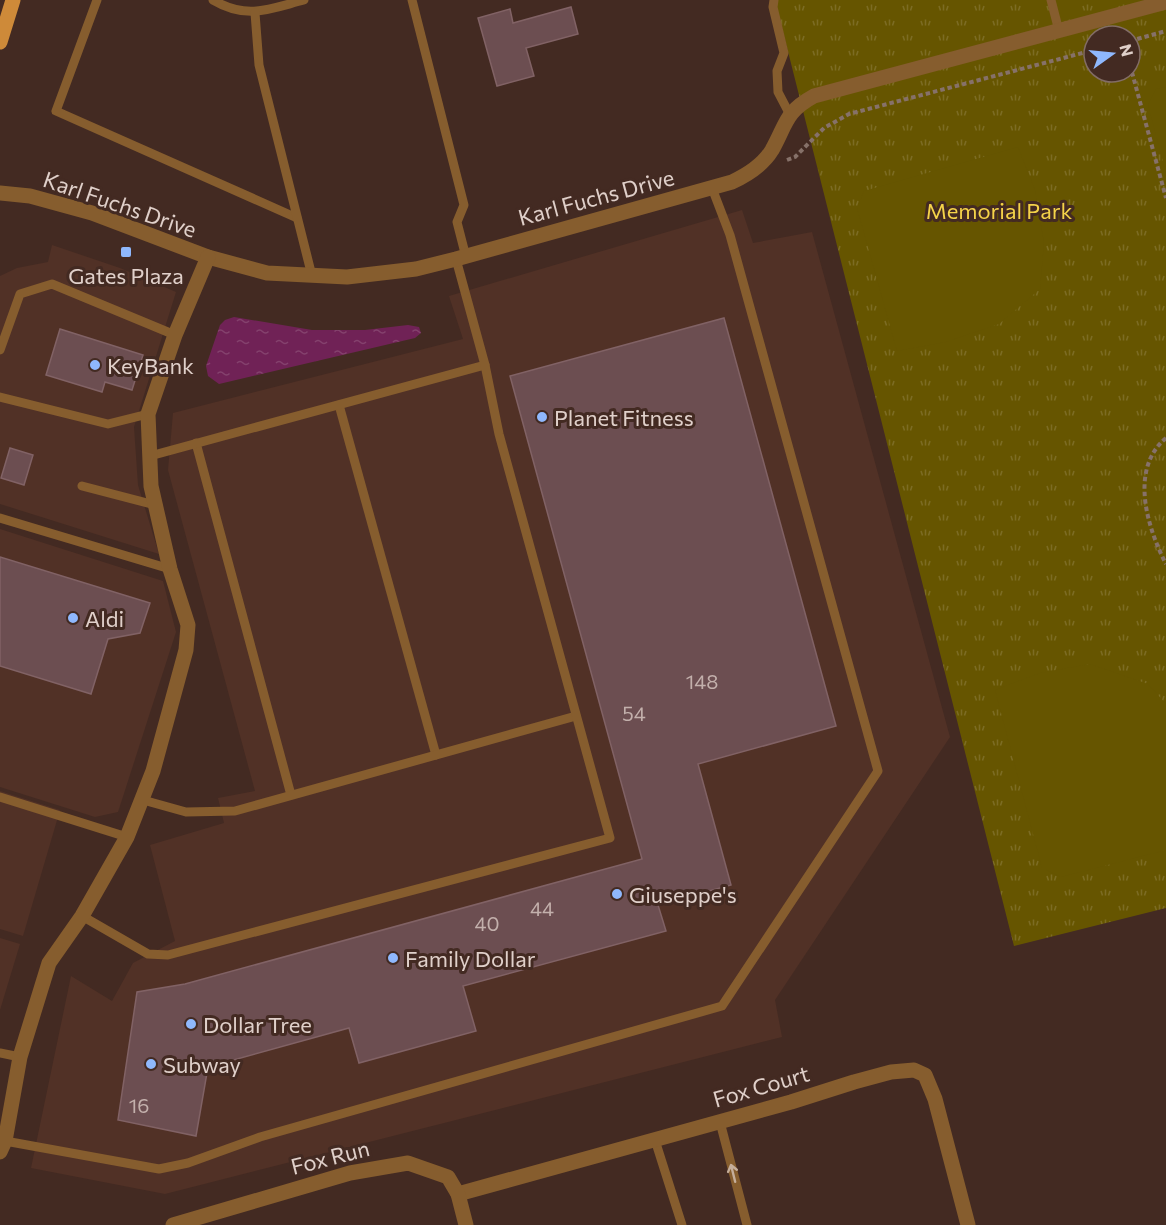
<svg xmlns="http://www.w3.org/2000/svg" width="1166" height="1225" viewBox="0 0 1166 1225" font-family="Commissioner,sans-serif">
<defs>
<pattern id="park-tufts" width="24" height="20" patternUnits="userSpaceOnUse" patternTransform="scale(1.5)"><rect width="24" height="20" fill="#650"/><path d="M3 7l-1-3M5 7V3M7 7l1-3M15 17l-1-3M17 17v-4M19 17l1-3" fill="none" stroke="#7c6c24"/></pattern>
<pattern id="water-ripples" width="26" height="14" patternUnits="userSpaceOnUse" patternTransform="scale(1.5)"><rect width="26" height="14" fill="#702256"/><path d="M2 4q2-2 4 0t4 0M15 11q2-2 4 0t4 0" fill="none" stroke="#84416d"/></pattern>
</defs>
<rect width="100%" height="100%" fill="#432a22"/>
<!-- built -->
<g fill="#513126">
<path d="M742 210 753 243 812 232 950 737 775 1000 782 1037 165 1194 31 1168 71 976 112 1001 133 963 175 941 150 845 224 823 218 798 255 791 168 470 173 413 463 339 449 296Z"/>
<path d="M52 245 120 268 176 292 134 427 138 485 159 554 0 504V276L17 268 48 262Z"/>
<path d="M0 529 163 581 176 632 118 812 95 817 0 787Z"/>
<path d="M0 791 60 810 23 936 0 929Z"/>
<path d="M0 938 20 944 0 1010Z"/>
</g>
<!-- park -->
<path fill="url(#park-tufts)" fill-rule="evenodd" d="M775 0H1166V908L1014 946ZM1094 36H1130V72H1094Z"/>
<!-- garden -->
<g fill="#650">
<path d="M1166 87V173L1148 105 1156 89Z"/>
<path d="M1018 147 1035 190 1044 243 1040 289 999 324 946 342 897 351 857 208 864 191Z"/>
<path d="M1090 664 1148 684 1166 704V850L1061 877 1042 868 995 690 1040 673Z"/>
</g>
<!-- water -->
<path fill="url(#water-ripples)" d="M234 317 312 330H365L408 325 419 327 421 333 415 338 219 384 208 376 206 366 220 325 225 320Z"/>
<!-- building -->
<g fill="#6c4e51" stroke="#816265" stroke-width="1.5">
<path d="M571 7 578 34 526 48 534 76 497 86 478 18 510 9 513 23Z"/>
<path d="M724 318 836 726 698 764 731 885 658 905 666 931 463 986 476 1031 359 1063 349 1028 208 1067 196 1136 118 1120 137 992 185 984 642 859 510 376Z"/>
<path d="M60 329 143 355 132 390 105 382 102 392 46 375Z"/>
<path d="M10 448 33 455 24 485 1 478Z"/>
<path d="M0 557 150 603 140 633 108 639 91 694 0 666Z"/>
</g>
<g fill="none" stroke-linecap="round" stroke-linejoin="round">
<!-- path -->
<g stroke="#867169" stroke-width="4" stroke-dasharray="4.5 3" stroke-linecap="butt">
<path d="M1130 41 1166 31"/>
<path d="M1130 65 1166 198"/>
<path d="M787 160 795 157 824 128 849 114 1094 50"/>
<path d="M1166 438C1129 469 1147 527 1166 564"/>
</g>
<!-- service -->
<g stroke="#865d2e" stroke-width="9">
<path d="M97 0 56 111 297 218"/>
<path d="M213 0C247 20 269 9 304 0"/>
<path d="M412 0 464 205 457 222 466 257"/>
<path d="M774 0 773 7 784 53 777 71 778 92 789 113"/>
<path d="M1051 0 1059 31"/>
<path d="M255 13 259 65 312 276"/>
<path d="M0 350 20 294 52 284 175 335"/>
<path d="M0 397 108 424 148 414"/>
<path d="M339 405 436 755"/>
<path d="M196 443 291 795"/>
<path d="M150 456 485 365"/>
<path d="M82 486 155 505"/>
<path d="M0 518 170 569"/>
<path d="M0 797 127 837"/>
<path d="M143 800 186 812 235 811 576 716"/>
<path d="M82 916 148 954 168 955 610 838 499 434 485 365 456 259"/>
<path d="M0 1053 20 1057"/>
<path d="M720 1122 747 1225"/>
<path d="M655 1140 682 1225"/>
<path d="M5 1141 159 1169 188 1163 260 1137 722 1006 878 771 730 235 712 188"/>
</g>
<!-- minor -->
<g stroke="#865d2e" stroke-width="15">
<path d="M0 193 30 196 92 213 208 257 267 273 347 277 416 269 456 259 732 182C747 175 763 165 772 150 787 123 785 112 814 96L1166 2"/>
<path d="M0 1152 5 1141 20 1057 49 963 82 916 127 837 153 771 186 650 188 625 170 569 151 486 148 414 175 335 208 257"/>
<path d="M458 1194 791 1102 854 1082 891 1072 914 1070 925 1075 935 1099 968 1225"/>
<path d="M173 1225 350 1173 408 1163 448 1177 458 1194 466 1225"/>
</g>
<!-- primary -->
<path stroke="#ce8a39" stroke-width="15" d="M0 42 13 0"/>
</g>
<!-- one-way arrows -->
<defs><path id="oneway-shaft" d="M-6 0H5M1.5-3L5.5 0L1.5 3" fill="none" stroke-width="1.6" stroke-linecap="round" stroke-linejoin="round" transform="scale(1.5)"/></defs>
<use stroke="#c5ae9b" href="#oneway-shaft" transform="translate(733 1173) rotate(-104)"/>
<!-- markers -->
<g fill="#8fb8fd" stroke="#432a22" stroke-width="2">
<rect x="120" y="246" width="12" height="12" rx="3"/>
<circle cx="95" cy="365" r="6"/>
<circle cx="542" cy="417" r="6"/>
<circle cx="73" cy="618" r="6"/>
<circle cx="617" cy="894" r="6"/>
<circle cx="393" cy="958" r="6"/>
<circle cx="191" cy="1024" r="6"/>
<circle cx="151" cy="1064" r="6"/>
</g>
<g text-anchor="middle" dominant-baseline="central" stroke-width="6" stroke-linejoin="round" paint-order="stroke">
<!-- number labels -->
<g font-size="20" fill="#c3b0ac">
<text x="702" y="681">148</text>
<text x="634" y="713">54</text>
<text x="542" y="908">44</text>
<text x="487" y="923">40</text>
<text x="139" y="1105">16</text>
</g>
<!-- street labels -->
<g font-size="22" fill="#e0d0ca" stroke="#432a22">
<text transform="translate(596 197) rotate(-15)">Karl Fuchs Drive</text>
<text transform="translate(120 204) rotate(19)">Karl Fuchs Drive</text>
<text transform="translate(761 1086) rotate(-16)">Fox Court</text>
<text transform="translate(330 1157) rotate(-14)">Fox Run</text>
</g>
<!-- park labels -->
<g font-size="22" fill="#f5d349" stroke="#432a22">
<text x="999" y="210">Memorial Park</text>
</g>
<!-- poi labels -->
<g font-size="22" fill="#e0d0ca" stroke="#432a22" text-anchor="start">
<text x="126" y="275" text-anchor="middle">Gates Plaza</text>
<text x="107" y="365">KeyBank</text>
<text x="554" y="417">Planet Fitness</text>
<text x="85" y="618">Aldi</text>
<text x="629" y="894">Giuseppe's</text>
<text x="405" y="958">Family Dollar</text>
<text x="203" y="1024">Dollar Tree</text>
<text x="163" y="1064">Subway</text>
</g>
</g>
<!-- north arrow -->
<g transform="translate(1112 54) rotate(75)"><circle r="28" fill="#432a22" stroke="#826c65" stroke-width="1.5"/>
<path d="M0-4.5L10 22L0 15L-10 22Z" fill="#8fb8fd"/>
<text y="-9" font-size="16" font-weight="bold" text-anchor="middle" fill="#e0d0ca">N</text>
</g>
</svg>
